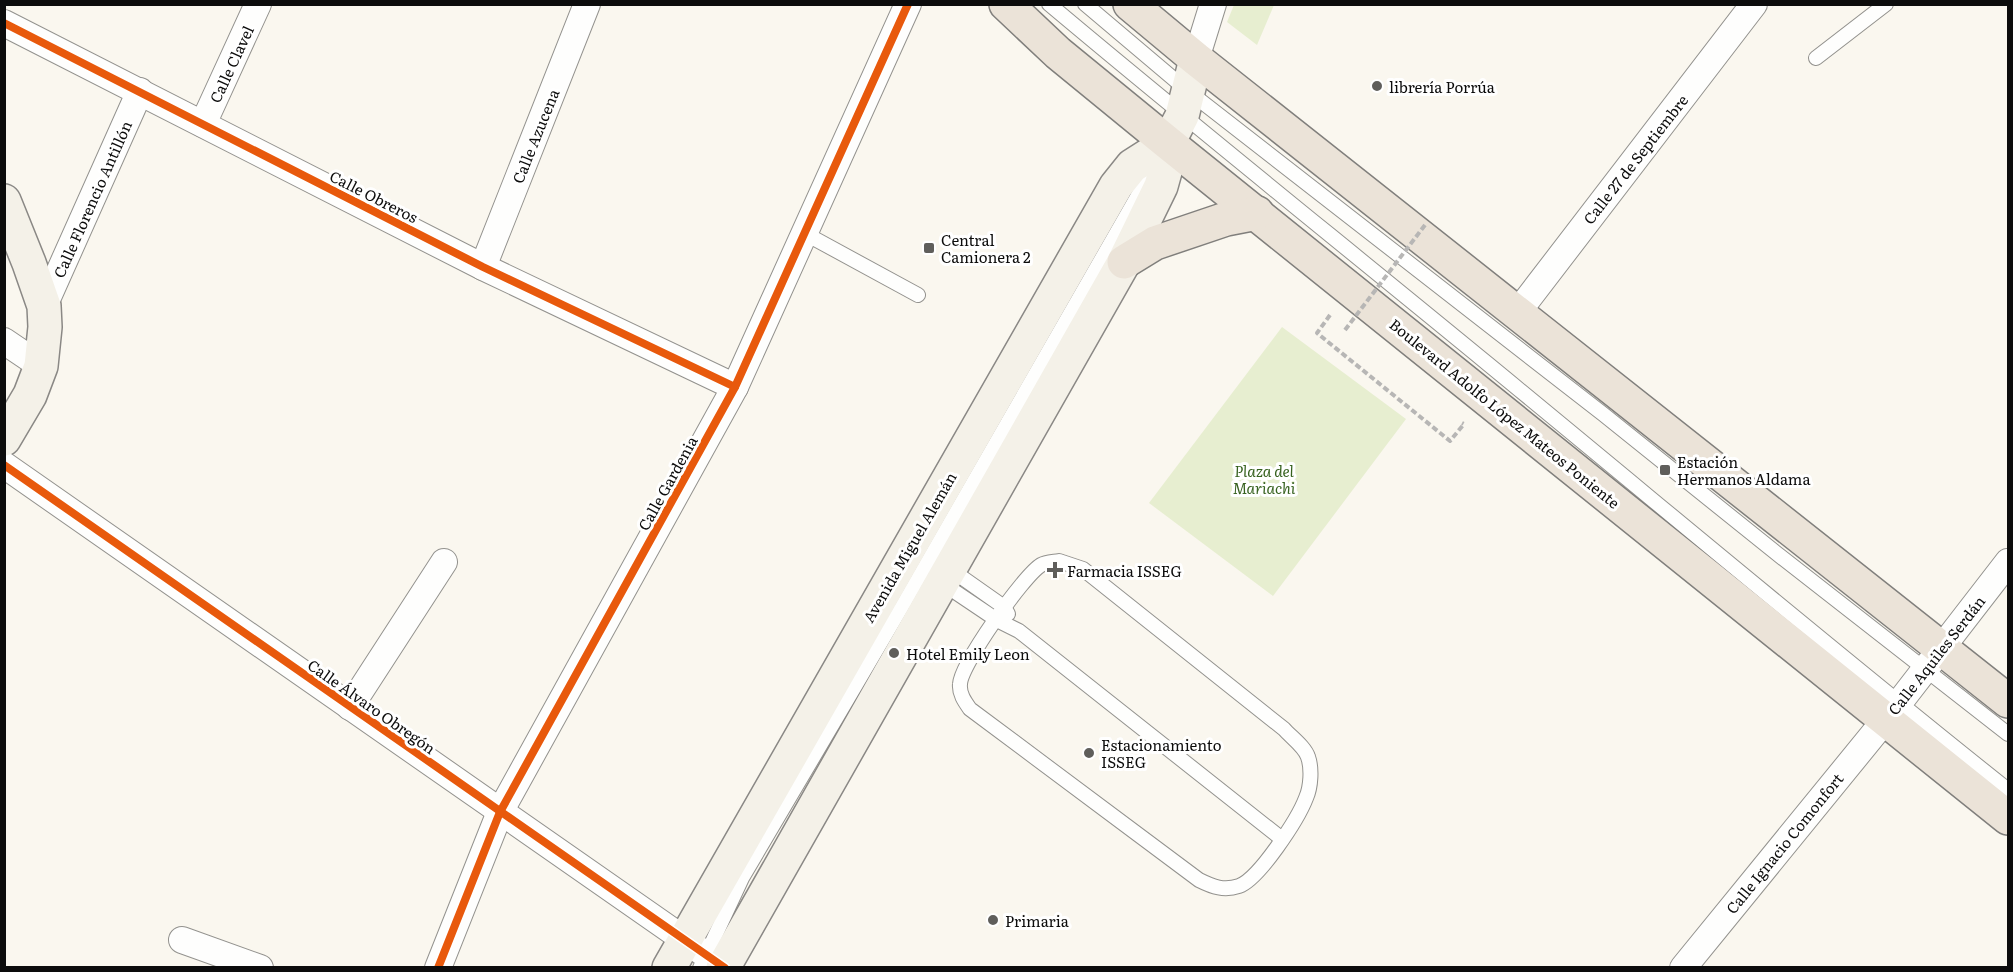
<svg xmlns="http://www.w3.org/2000/svg" width="2013" height="972" viewBox="0 0 2013 972" font-family="Literata,serif">
<rect width="100%" height="100%" fill="#faf7ef"/>
<!-- green -->
<g fill="#e7eed0">
<path d="M1234 5H1274L1257 45 1227 22Z"/>
<path d="M1282 327 1406 419 1273 596 1149 503Z"/>
</g>
<g fill="none" stroke-linecap="round" stroke-linejoin="round">
<!-- lane casing -->
<g stroke="#93928e" stroke-width="16">
<g id="lane">
<path d="M1049 4C1194 126 1342 244 1488 364 1661 506 1833 651 2008 790"/>
<path d="M1085 4 1188 91 1603 414 1780 556 2008 734"/>
<path d="M1816 58 1886 4"/>
<path d="M804 233 918 295"/>
<path d="M1059 561 1083 569 1284 729C1291 737 1305 747 1308 757 1312 768 1311 787 1306 798 1298 819 1259 879 1239 886 1224 891 1213 887 1199 880L970 709C965 702 959 694 960 684 961 664 1024 575 1041 565 1046 562 1054 562 1059 561Z"/>
<path d="M950 569 1004 607 1008 614"/>
<path d="M942 583 997 620 1019 631 1282 839"/>
<path d="M700 968 742 878 904 603 1148 178"/>
</g>
</g>
<!-- street casing -->
<g stroke="#93928e" stroke-width="28">
<g id="street">
<path d="M4 23 483 267 735 387"/>
<path d="M1196 59 1213 4"/>
<path d="M203 124 258 4"/>
<path d="M483 267 587 4"/>
<path d="M44 306 140 91"/>
<path d="M1517 313 1754 4"/>
<path d="M4 341 41 366"/>
<path d="M4 465 725 968"/>
<path d="M350 707 444 562"/>
<path d="M182 940 260 968"/>
<path d="M438 968 500 812 735 387 908 4"/>
<path d="M1683 968 1899 703 2008 562"/>
</g>
</g>
<!-- secondary casing -->
<g stroke="#8a8885" stroke-width="36">
<g id="secondary">
<path d="M4 201 29 263 44 306 45 327 41 366 30 395 4 439"/>
<path d="M669 968 1116 186 1132 166 1168 143"/>
<path d="M723 968 1124 262 1161 186 1166 168 1168 143 1182 116 1196 59"/>
</g>
</g>
<!-- primary casing -->
<g stroke="#807f7c" stroke-width="36">
<g id="primary">
<path d="M1006 4 1058 53 1168 143 2008 818"/>
<path d="M1130 4 1196 59 2008 701"/>
<path d="M1124 262 1155 243 1226 219 1257 213"/>
</g>
</g>
<!-- path -->
<path stroke="#b7b6b5" stroke-width="4" stroke-dasharray="6 3" stroke-linecap="butt" d="M1330 315 1317 333 1450 441 1464 424 1462 423"/>
<!-- lane -->
<use href="#lane" stroke="#fefefd" stroke-width="14"/>
<!-- street -->
<use href="#street" stroke="#fefefd" stroke-width="26"/>
<!-- secondary -->
<use href="#secondary" stroke="#f4f1e8" stroke-width="33"/>
<!-- primary -->
<use href="#primary" stroke="#ebe3d8" stroke-width="33"/>
<!-- path-bridge -->
<path stroke="#b7b6b5" stroke-width="4" stroke-dasharray="6 3" stroke-linecap="butt" d="M1345 330 1425 225"/>
<!-- cycleway casing -->
<g stroke="#fff" stroke-width="11">
<g id="cycleway">
<path d="M4 23 483 267 735 387"/>
<path d="M4 465 725 968"/>
<path d="M438 968 500 812 735 387 908 4"/>
</g>
</g>
<!-- cycleway -->
<use href="#cycleway" stroke="#e8590c" stroke-width="8"/>
</g>
<!-- markers -->
<g fill="#5f5e5b" stroke="#fff" stroke-width="2">
<circle cx="1377" cy="86" r="6"/>
<rect x="923" y="242" width="12" height="12" rx="3"/>
<rect x="1659" y="464" width="12" height="12" rx="3"/>
<path d="M1052 561h6v6h6v6h-6v6h-6v-6h-6v-6h6z"/>
<circle cx="894" cy="653" r="6"/>
<circle cx="1089" cy="753" r="6"/>
<circle cx="993" cy="920" r="6"/>
</g>
<g text-anchor="middle" dominant-baseline="central" stroke-width="6" stroke-linejoin="round" paint-order="stroke">
<!-- street labels -->
<g font-size="15" fill="#0c0c0c" stroke="#fff">
<text transform="translate(231 64) rotate(-65)">Calle Clavel</text>
<text transform="translate(535 136) rotate(-68)">Calle Azucena</text>
<text transform="translate(1635 159) rotate(-52)">Calle 27 de Septiembre</text>
<text transform="translate(374 196) rotate(27)">Calle Obreros</text>
<text transform="translate(92 199) rotate(-66)">Calle Florencio Antillón</text>
<text transform="translate(1505 413) rotate(39)">Boulevard Adolfo López Mateos Poniente</text>
<text transform="translate(667 483) rotate(-61)">Calle Gardenia</text>
<text transform="translate(909 547) rotate(-60)">Avenida Miguel Alemán</text>
<text transform="translate(1936 655) rotate(-52)">Calle Aquiles Serdán</text>
<text transform="translate(372 706) rotate(35)">Calle Álvaro Obregón</text>
<text transform="translate(1784 843) rotate(-51)">Calle Ignacio Comonfort</text>
</g>
<!-- poi labels -->
<g font-size="15" fill="#0c0c0c" stroke="#fff" text-anchor="start">
<text x="1389" y="86">librería Porrúa</text>
<text x="941" y="239">Central<tspan x="941" dy="17">Camionera 2</tspan></text>
<text x="1677" y="461">Estación<tspan x="1677" dy="17">Hermanos Aldama</tspan></text>
<text x="1067" y="570">Farmacia ISSEG</text>
<text x="906" y="653">Hotel Emily Leon</text>
<text x="1101" y="744">Estacionamiento<tspan x="1101" dy="17">ISSEG</tspan></text>
<text x="1005" y="920">Primaria</text>
</g>
<!-- park labels -->
<g font-size="15" font-style="italic" fill="#36611e" stroke="#fff">
<text x="1264" y="470">Plaza del<tspan x="1264" dy="17">Mariachi</tspan></text>
</g>
</g>
<!-- border -->
<rect width="2013" height="972" fill="none" stroke="#0c0c0c" stroke-width="12"/>
</svg>
